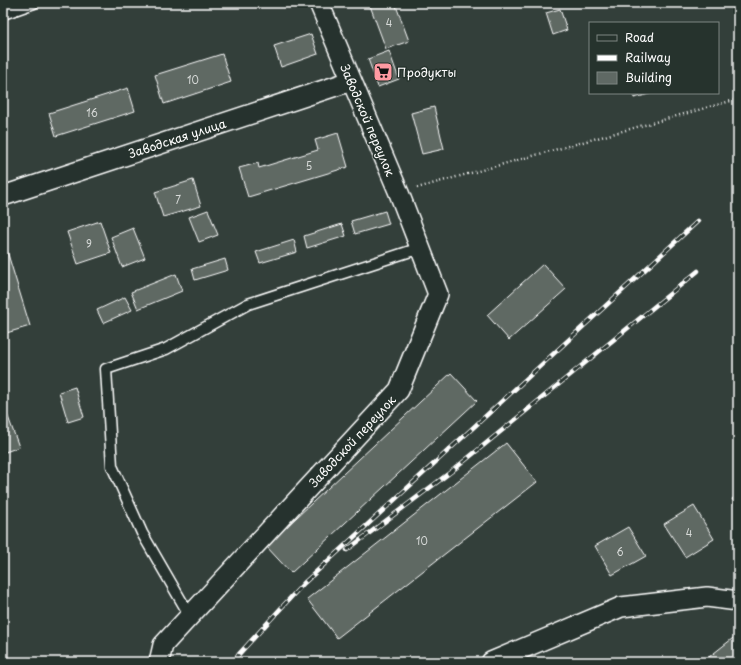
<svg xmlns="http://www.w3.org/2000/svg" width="741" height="665" viewBox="0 0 741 665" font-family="'Playpen Sans',sans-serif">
<rect width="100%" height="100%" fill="#333f3a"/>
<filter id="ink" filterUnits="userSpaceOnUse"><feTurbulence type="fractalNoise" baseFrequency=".025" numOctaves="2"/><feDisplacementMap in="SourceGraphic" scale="8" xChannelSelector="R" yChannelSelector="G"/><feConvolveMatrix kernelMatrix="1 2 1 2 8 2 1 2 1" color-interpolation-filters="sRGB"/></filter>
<g filter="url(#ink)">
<!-- building -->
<g fill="#5f6964" stroke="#fff">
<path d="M369 3H395L409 41 386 49Z"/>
<path d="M560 9 567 30 553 35 546 13Z"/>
<path d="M311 34 318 54 281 67 274 46Z"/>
<path d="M389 51 399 79 378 87 368 59Z"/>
<path d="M222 54 231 82 164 104 155 75Z"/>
<path d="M128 88 135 111 56 136 49 113Z"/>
<path d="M632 93H653L634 98Z"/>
<path d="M434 107 444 149 422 154 411 113Z"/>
<path d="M338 133 348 167 248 197 239 168 258 163 259 168 318 150 315 140Z"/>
<path d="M193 180 201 206 163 217 155 192Z"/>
<path d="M208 210 218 235 199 242 189 217Z"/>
<path d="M385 211 389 224 355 234 351 221Z"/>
<path d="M100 221 111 253 78 264 67 232Z"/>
<path d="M342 224 346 236 307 248 304 236Z"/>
<path d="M133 228 145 258 122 267 111 237Z"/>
<path d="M3 238 30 326 3 334Z"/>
<path d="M294 240 297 252 260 263 256 252Z"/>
<path d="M225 259 228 270 195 280 192 269Z"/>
<path d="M543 264 566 289 509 340 487 315Z"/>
<path d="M176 274 182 291 138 309 131 292Z"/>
<path d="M125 297 132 310 103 323 97 310Z"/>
<path d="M451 373 477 401 291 573 266 546Z"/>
<path d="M75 387 84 417 68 422 59 392Z"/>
<path d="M3 403 19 447 3 453Z"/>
<path d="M506 443 537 482 337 638 307 599Z"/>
<path d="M738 495V509L732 499Z"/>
<path d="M694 506 714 539 685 557 664 524Z"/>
<path d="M628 527 646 556 612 575 595 546Z"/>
<path d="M737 635 738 662H713L709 657Z"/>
</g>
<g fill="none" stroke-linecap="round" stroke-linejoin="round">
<!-- lane casing -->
<g stroke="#fff" stroke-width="13">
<g id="lane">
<path d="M3 14 34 3"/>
<path d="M190 616 142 533 112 466 106 369 166 349 248 304 420 248"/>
</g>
</g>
<!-- street casing -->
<g stroke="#fff" stroke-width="22">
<g id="street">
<path d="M3 196 351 81"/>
<path d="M159 662 163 645 399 390 438 294 399 193 319 3"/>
<path d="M491 662 621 607 707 597 738 601"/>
</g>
</g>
<!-- path -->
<path stroke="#fff" stroke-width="2.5" stroke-dasharray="1 3" stroke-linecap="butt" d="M417 188 738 99"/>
<!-- lane -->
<use href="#lane" stroke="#26332d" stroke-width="10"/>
<!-- street -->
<use href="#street" stroke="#26332d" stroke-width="19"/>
<!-- rail casing -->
<g stroke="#fff" stroke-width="4.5">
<g id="rail">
<path d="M347 550 452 471 698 271"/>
<path d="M234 662 239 654 304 583 698 221"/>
</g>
</g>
<!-- rail -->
<use href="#rail" stroke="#26332d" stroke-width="3" stroke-dasharray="9" stroke-linecap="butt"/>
</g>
</g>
<!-- icons -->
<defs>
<g id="supermarket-square" transform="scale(1)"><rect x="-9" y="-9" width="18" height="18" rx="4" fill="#ff9aa2" stroke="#26332d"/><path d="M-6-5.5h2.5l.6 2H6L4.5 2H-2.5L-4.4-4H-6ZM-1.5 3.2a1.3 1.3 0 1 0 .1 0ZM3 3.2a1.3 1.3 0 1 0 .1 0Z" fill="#111"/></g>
</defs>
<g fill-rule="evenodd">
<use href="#supermarket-square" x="383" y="72"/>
</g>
<g text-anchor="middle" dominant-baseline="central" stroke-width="3" stroke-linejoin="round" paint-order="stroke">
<!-- number labels -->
<g font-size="10" fill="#d7dad8">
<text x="389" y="22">4</text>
<text x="193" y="79">10</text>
<text x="92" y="112">16</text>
<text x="309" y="165">5</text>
<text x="178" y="199">7</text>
<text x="89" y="243">9</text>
<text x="689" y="532">4</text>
<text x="422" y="540">10</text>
<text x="620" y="551">6</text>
</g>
<!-- poi labels -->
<g font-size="12" fill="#fff" stroke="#26332d" text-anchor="start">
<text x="397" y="72">Продукты</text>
</g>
<!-- street labels -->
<g font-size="12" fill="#fff" stroke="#26332d">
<text transform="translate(368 120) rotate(67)">Заводской переулок</text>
<text transform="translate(177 138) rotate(-18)">Заводская улица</text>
<text transform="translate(352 441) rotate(-47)">Заводской переулок</text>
</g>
</g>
<!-- margin -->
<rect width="741" height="665" fill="none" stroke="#26332d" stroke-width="16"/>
<rect x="8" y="8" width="725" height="649" fill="none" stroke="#fff" stroke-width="1.5" filter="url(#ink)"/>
<!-- legend -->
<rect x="589" y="22" width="130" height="72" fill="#26332d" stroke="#7d8581"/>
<rect x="597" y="35" width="20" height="6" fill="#26332d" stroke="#7d8581"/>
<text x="625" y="42" font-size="12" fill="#ffffff">Road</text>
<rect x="597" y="55" width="20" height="6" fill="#ffffff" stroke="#7d8581"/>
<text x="625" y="62" font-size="12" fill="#ffffff">Railway</text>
<rect x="597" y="72" width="20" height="12" fill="#5f6964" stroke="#7d8581"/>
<text x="625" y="82" font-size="12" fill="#ffffff">Building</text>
</svg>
